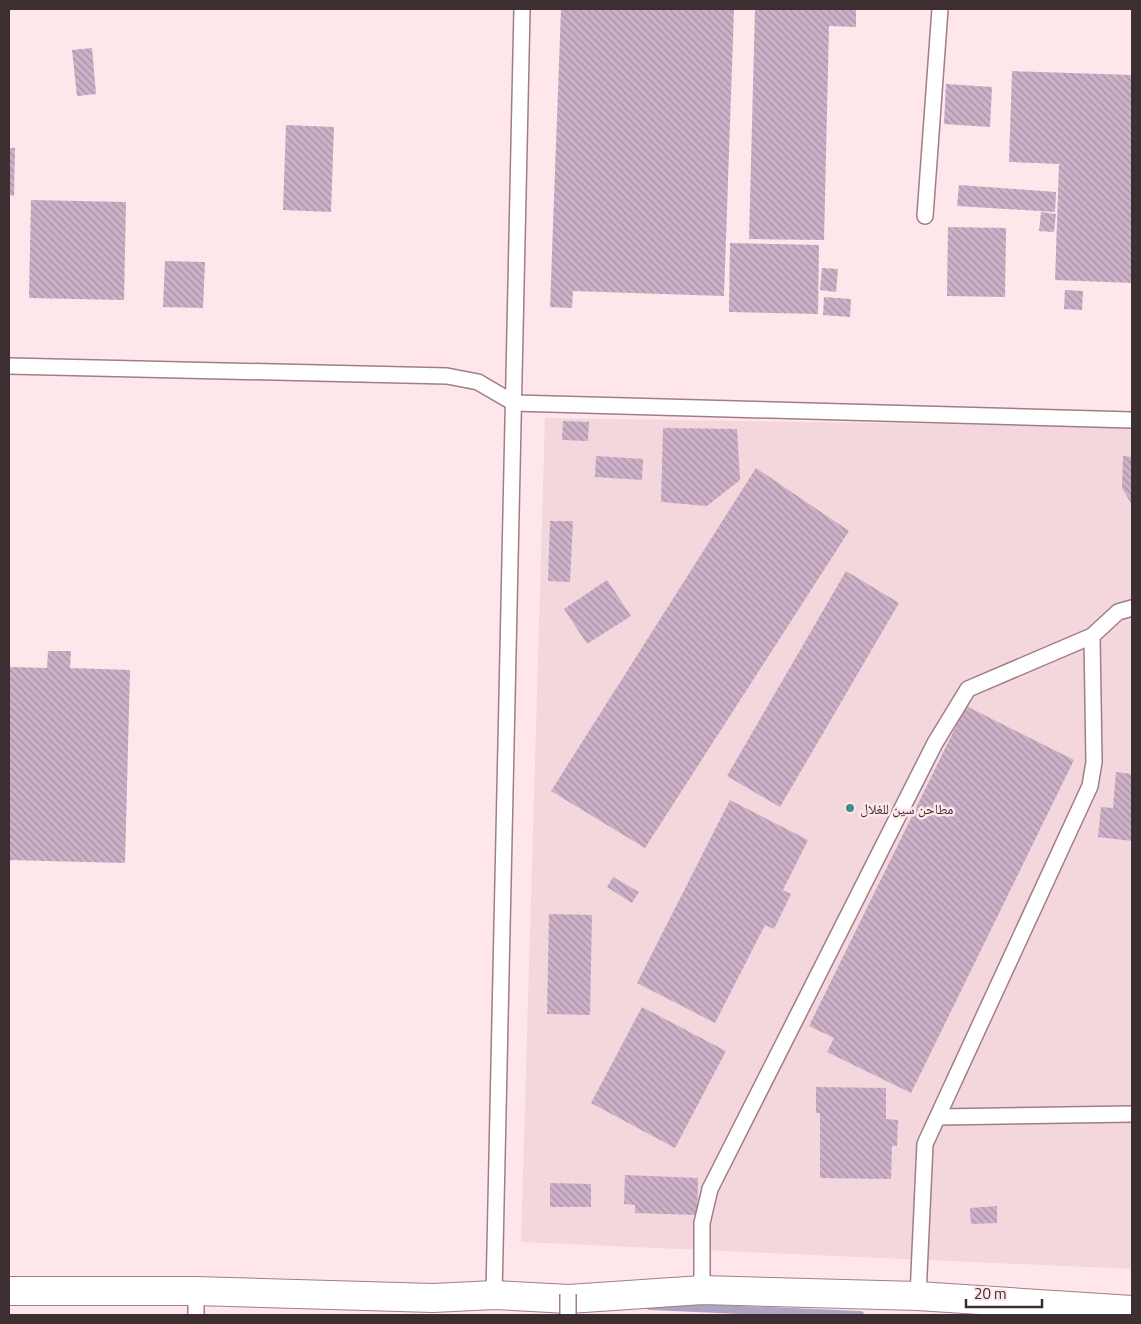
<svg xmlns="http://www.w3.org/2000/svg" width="1141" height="1324" viewBox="0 0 1141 1324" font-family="'Titillium Web','Noto Naskh Arabic',sans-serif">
<defs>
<pattern id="building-back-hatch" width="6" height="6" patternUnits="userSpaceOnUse" patternTransform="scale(1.25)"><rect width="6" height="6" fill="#ccb1c8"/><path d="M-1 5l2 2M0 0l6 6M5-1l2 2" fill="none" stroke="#a790a3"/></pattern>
</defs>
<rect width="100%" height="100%" fill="#fee6eb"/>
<!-- built -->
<path fill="#f3d7dd" d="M545 418 1132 427V1269L521 1242Z"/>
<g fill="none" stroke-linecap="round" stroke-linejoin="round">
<!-- stream -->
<path stroke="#ada4c4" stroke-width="8" d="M650 1306 860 1315"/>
</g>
<!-- building -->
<g fill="url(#building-back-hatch)">
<path d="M561 9H734L724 296 573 291 572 308 550 307Z"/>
<path d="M755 9H856V27L829 26 824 240 749 239Z"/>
<path d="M92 48 96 94 77 96 72 50Z"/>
<path d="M1012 71 1132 75V283L1055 280 1059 164 1009 162Z"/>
<path d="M946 84 992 87 990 127 944 124Z"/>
<path d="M286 125 334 127 331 212 283 210Z"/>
<path d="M9 148H15L14 196 9 195Z"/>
<path d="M959 185 1056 192 1055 212 957 206Z"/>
<path d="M31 200 126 202 124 300 29 298Z"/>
<path d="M1041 212 1056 214 1054 232 1039 231Z"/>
<path d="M948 227 1006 228 1005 297 947 296Z"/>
<path d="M730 243 819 245 818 314 729 312Z"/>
<path d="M165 261 205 262 203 308 163 307Z"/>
<path d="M822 268 838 269 836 292 820 290Z"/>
<path d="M1065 290 1083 291 1082 310 1064 309Z"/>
<path d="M824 297 851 299 850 317 823 315Z"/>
<path d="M563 421 589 422 588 441 562 440Z"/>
<path d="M663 428 737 429 740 480 707 506 661 502Z"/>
<path d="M596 456 643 459 642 480 595 477Z"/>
<path d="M1123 456 1132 457V505L1122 488Z"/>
<path d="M756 468 849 531 645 848 551 791Z"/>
<path d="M550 521H573L570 582 548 581Z"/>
<path d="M846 571 899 603 780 807 727 776Z"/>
<path d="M607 580 631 616 587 644 564 609Z"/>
<path d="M48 651H71L70 668 130 670 125 863 9 860V667L47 668Z"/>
<path d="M966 706 1074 760 911 1093 827 1052 834 1038 809 1026Z"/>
<path d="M1116 772 1132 774V841L1098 837 1101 807 1113 808Z"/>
<path d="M730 800 808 840 783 890 791 894 774 929 765 925 715 1023 637 983Z"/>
<path d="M613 877 639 892 632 903 607 887Z"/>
<path d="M549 914 592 915 590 1015 547 1014Z"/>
<path d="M642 1007 726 1051 675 1148 591 1103Z"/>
<path d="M816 1087 886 1088V1119L898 1120 897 1146H892L891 1179 820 1178V1113H816Z"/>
<path d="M625 1175 698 1178 697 1215 635 1213V1205L624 1204Z"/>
<path d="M550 1183 591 1184V1207H550Z"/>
<path d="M997 1206V1223L971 1224 970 1208Z"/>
</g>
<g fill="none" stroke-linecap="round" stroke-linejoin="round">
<!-- lane casing -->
<g stroke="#a17e87" stroke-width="18">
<g id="lane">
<path d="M925 216 940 9"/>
<path d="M9 366 447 376 478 382 514 403 1132 420"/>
<path d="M938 1117 1132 1114"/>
<path d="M702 1290V1223L710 1189 935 743 968 689 1092 636"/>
<path d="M494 1295 522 9"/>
<path d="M918 1296 925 1144 1090 786 1094 762 1092 636 1118 612 1132 608"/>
<path d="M196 1315V1291"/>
</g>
</g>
<!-- secondary casing -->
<g stroke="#a17e87" stroke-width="30">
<path id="secondary" d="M9 1291H196L433 1298 494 1295 569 1299 702 1290 918 1296 1132 1310"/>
</g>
<!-- lane -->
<use href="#lane" stroke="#fff" stroke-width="15"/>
<!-- secondary -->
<use href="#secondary" stroke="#fff" stroke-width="28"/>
<!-- lane-bridge casing -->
<g stroke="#a17e87" stroke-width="18" stroke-linecap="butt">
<path id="lane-bridge" d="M568 1315V1294"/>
</g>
<!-- lane-bridge -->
<use href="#lane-bridge" stroke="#fff" stroke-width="15"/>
</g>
<!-- markers -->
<circle fill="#428a8f" stroke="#fee6eb" stroke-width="2" cx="850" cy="808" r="5"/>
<g text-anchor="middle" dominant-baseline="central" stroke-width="5" stroke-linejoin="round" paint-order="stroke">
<!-- poi labels -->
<g font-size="14" fill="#3d2e31" stroke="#fee6eb" text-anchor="start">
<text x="860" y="808">مطاحن سين للغلال</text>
</g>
</g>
<!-- border -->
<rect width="1141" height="1324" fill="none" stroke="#3d2e31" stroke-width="20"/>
<!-- scale -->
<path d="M966 1299v8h76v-8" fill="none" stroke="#3d2e31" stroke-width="2.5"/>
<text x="974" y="1299" font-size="15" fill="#3d2e31" stroke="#fee6eb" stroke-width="4" paint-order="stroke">20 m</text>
</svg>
